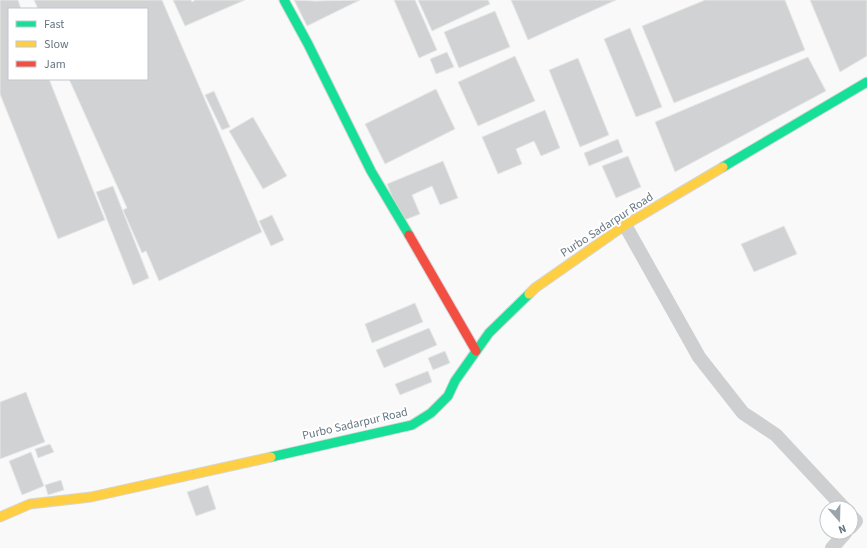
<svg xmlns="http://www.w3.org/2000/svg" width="867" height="548" viewBox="0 0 867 548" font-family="'Source Sans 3',sans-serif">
<rect width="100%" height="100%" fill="#f9f9f9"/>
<!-- building -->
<g fill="#d0d2d3" stroke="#e8e8e8">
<path d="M0 0H18L21 9H9V79H49L105 220 58 239 0 94Z"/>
<path d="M34 0H162L262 232 159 281 146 251 142 253 123 210 127 208 69 79H147V9H38Z"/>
<path d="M173 0H191L192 2 195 0H245L185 26Z"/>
<path d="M294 0 315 1 360 0 307 26Z"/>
<path d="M394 0H415L437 50 419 58Z"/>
<path d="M418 0H488L490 4 432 31Z"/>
<path d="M511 0H616L528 40Z"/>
<path d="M705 0H785L805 50 674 103 642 26Z"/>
<path d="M810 0H867V56L840 72Z"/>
<path d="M495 11 510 47 459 68 444 32Z"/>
<path d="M630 28 662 107 636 117 604 39Z"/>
<path d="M447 52 454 67 436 74 430 59Z"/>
<path d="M515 56 535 101 478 126 458 82Z"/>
<path d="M808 57 826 91 675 172 655 122Z"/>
<path d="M578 58 609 135 580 147 549 70Z"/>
<path d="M436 89 455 129 385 164 365 124Z"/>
<path d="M214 91 230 127 222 130 205 95Z"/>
<path d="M545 110 560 148 541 156 534 141 516 149 522 164 498 174 482 137Z"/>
<path d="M253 117 287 176 263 189 229 131Z"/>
<path d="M618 139 623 152 589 166 584 153Z"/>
<path d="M628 156 641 187 616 198 602 166Z"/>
<path d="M443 161 458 198 440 205 432 186 412 195 420 214 402 221 387 184Z"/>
<path d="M113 186 149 278 133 285 96 192Z"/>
<path d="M272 215 284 240 271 246 259 221Z"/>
<path d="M784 226 797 254 754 272 741 244Z"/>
<path d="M415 303 423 322 372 343 365 324Z"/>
<path d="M429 328 437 345 384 368 376 350Z"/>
<path d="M445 351 450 363 433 370 428 358Z"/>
<path d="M428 371 432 382 400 395 395 384Z"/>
<path d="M26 392 45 442 0 459V402Z"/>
<path d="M50 444 54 452 38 458 35 449Z"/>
<path d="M31 452 44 486 22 495 9 461Z"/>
<path d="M61 480 64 490 48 495 45 485Z"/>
<path d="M208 485 216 509 196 516 187 492Z"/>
</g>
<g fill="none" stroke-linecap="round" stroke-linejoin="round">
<!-- fast casing -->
<g stroke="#d5d6d7" stroke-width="11">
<g id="fast">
<path d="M284 0 308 44 371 171 409 235"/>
<path d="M723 167 867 82"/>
<path d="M271 457 412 425 431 413 448 396 455 381 489 333 529 294"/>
</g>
</g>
<!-- slow casing -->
<g stroke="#d5d6d7" stroke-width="11">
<g id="slow">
<path d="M529 294 535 288 625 225 723 167"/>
<path d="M0 517 30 504 91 497 271 457"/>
</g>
</g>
<!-- jam casing -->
<g stroke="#d5d6d7" stroke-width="11">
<path id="jam" d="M409 235 476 351"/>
</g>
<!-- street -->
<g stroke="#cecfd0" stroke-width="14">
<path d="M625 225 699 357 743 413 776 435 844 508"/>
<path d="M851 516 856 521 851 527"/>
<path d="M832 548 846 532"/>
</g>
<!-- fast -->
<use href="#fast" stroke="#16e098" stroke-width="9"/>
<!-- slow -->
<use href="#slow" stroke="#ffcf43" stroke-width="9"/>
<!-- jam -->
<use href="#jam" stroke="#f24e42" stroke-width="9"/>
</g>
<g text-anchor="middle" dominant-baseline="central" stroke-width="4" stroke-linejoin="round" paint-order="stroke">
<!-- street labels -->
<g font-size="12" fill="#657683" stroke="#fff">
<text transform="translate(607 225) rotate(-33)">Purbo Sadarpur Road</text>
<text transform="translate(355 424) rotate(-13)">Purbo Sadarpur Road</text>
</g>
</g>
<!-- legend -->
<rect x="8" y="8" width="140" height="72" fill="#ffffff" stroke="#c1c8cd"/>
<rect x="16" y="21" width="20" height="6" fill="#16e098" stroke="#c1c8cd"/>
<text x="44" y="28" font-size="12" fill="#657683">Fast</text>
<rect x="16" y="41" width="20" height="6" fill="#ffcf43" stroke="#c1c8cd"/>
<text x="44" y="48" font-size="12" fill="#657683">Slow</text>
<rect x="16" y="61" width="20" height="6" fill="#f24e42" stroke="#c1c8cd"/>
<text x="44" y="68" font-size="12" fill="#657683">Jam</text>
<!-- north arrow -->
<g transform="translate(839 520) rotate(160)"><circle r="19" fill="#ffffff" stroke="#c1c8cd"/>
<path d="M0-3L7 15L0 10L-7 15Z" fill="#99a4ac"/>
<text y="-6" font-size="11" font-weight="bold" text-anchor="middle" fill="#657683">N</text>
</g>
</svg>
